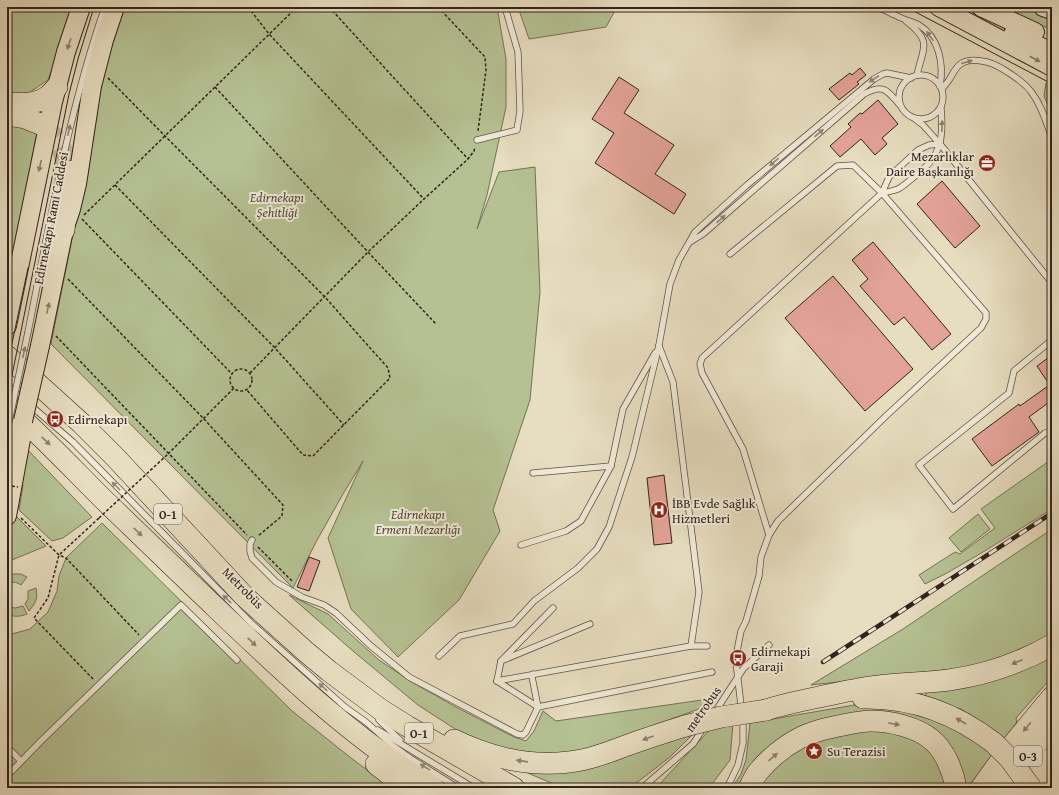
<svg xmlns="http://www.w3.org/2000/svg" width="1059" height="795" viewBox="0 0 1059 795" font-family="'Gentium Book Plus',serif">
<rect width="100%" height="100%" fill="#e7ddc0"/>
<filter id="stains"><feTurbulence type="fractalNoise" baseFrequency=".005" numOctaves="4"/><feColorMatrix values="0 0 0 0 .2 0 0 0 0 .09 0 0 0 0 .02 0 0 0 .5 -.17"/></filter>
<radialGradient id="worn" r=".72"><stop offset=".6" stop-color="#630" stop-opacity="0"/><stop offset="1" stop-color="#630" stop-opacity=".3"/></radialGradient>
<!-- green -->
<g fill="#b5c193" stroke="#747257">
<path d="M7 7H75L48 80 30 92 18 95 7 94Z"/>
<path d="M122 7H497L506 59V107L487 195 477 229 499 172 535 167 540 292 530 400 493 510 500 531 459 600 398 657 351 609 328 538 363 461 343 494 316 542 293 588 51 344 76 219 94 102Z"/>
<path d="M518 7H617L606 27 529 39Z"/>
<path d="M1003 7H1022L1052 18V30Z"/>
<path d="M1046 83 1052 87V115L1044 96Z"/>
<path d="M7 124 37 132 7 294Z"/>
<path d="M26 448 92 517 63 538 52 541 19 510 23 485 19 482Z"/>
<path d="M1052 459V509L983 552 947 573 925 584 919 575 955 552 960 554 995 528 981 509Z"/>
<path d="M13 513 46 546 7 562V537Z"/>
<path d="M978 514 990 529 961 552 949 538Z"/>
<path d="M102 523 292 711 351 758 391 788H7V634H12L30 629 48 612 57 591 59 576 66 558Z"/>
<path d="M1052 529V634L1035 644 988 665 811 685 903 629Z"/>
<path d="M14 574H21L27 577 21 585C17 582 14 582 10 583L7 580V576Z"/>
<path d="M36 588C38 599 36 602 29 611L25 604 28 599V591Z"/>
<path d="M289 595 328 614 379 660 410 681 456 707 514 737 526 741 534 731 543 711 556 721 716 698 713 704 588 749 567 753H535L497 748 455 729 418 705 353 651Z"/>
<path d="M7 606 15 608 23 606 27 614C19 617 14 617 7 614Z"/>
<path d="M1052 651V677L1016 718 1018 729 1006 742 986 726 961 709 926 699V688Z"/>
<path d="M860 704H886L959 728 996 755 972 788H963L945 739 832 717 741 788H732L741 774 746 760 750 723Z"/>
<path d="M733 723 730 760 709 788H656L715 724Z"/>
<path d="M858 728 905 733 937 756 947 788H758L761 782 790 751Z"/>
<path d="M692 735 670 757 630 788H570L556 785 523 771 649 745Z"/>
</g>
<!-- building -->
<g fill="#e3a398" stroke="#32231b">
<path d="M860 68 866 75 857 82 859 84 839 100 829 89 850 73 852 75Z"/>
<path d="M619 77 639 90 624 113 674 145 655 174 686 194 674 214 595 163 614 133 592 119Z"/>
<path d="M878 100 898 124 882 138 887 144 875 155 861 139 840 157 830 146 851 127 848 124 860 113 862 114Z"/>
<path d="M942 181 980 226 955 248 917 204Z"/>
<path d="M873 242 951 334 932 350 904 317 894 325 860 286 868 279 852 260Z"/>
<path d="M833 276 913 369 865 411 785 318Z"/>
<path d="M1052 355V378L1047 381 1037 366Z"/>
<path d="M1048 386 1052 391V400L1029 417 1039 432 992 466 972 439 1019 404 1020 406Z"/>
<path d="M664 475 672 543 654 545 647 478Z"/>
<path d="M309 557 320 561 309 591 297 587Z"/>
</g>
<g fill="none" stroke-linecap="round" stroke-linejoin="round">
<!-- highway-tunnel -->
<path stroke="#c3b89f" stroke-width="21" stroke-dasharray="21 10" stroke-linecap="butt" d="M40 124C57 136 65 152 69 171"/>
<!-- lane casing -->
<g stroke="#5f5244" stroke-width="7">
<g id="lane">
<path d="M878 7C886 11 893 14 901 18 907 20 913 22 919 25 939 37 944 64 940 86"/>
<path d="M906 21C933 42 923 47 917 75"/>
<circle cx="921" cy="97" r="22"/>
<path d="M942 89C944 86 947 83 949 80 953 74 955 67 962 63 969 59 979 60 987 62 999 65 1025 82 1032 93 1042 106 1046 122 1052 138"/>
<path d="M915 119 923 125 940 144 1052 283"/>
<path d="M477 140 517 130 520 111 518 52 505 7"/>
<path d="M882 193C887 192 893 191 898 189 904 186 910 180 915 176 941 157 944 139 941 108"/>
<path d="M690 242 703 234 864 94C883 84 886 89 899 104"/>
<path d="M28 332C50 222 68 113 105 7"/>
<path d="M1052 340 1014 371 1009 393 919 465 953 509 1045 433 1052 431"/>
<path d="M659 346 673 382 699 592 691 646"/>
<path d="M7 385 73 442 251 623 345 707 366 722 392 745 410 758 458 788"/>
<path d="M533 473 611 466"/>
<path d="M769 535 743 449 702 373 700 364 702 358 882 193 889 177 918 150 929 145 940 144"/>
<path d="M252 540 250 544V551L252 558 276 582 302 597 324 605 336 613 371 646 409 677 517 734 523 735 526 732 538 707 532 677 533 674"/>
<path d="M521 545 566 531 581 521 611 466 623 409 655 353"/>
<path d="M439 656 460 636 513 624 534 601 578 568 597 549 609 527 632 457 659 345 670 284 679 260 695 232 747 185 874 79 883 74 887 73 911 78"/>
<path d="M501 661 590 624"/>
<path d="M497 681 538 707 712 672"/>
<path d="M497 681 691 646H707"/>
<path d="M497 681 501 661 553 608"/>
<path d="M715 712 743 669 769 645"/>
<path d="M379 720 400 740"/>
<path d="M378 730 474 788"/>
<path d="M7 747 21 761"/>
<path d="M7 776 41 741 181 605 237 660"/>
<path d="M642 788 693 744 704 727"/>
<path d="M727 788 738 765 743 743V723L736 662 738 646 741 631 746 621 759 576 761 557 769 535 778 521 887 415 981 328 986 319V313L882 193 853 165 837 166 730 254"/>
</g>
</g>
<!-- primary casing -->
<g stroke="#32231b" stroke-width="20">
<g id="primary">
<path d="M939 7 1052 67"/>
<path d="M981 7 1035 32"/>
<path d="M1043 7 1052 10"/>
<path d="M1013 34 1052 52"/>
<path d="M7 326 53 102 66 52 81 7"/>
<path d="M40 346 64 230 71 209 77 184 92 86 104 40 115 7"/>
<path d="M7 516 22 434"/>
</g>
</g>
<!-- highway casing -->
<g stroke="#32231b" stroke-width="22">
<g id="highway">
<path d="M7 103C21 104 36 105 48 96 51 94 54 90 57 87"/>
<path d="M7 115 25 118 40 124"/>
<path d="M64 230 66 205 69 182V171"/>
<path d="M7 356 81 423 116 458 245 597 305 651 329 671 380 709 407 726 514 788"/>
<path d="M7 405C41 435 72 468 104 500 140 535 177 570 213 605 282 671 352 738 434 788"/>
<path d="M11 450 15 445 23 421"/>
<path d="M863 698C912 697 955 713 994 743"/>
<path d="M766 710C784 704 801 701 819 697 839 693 859 688 879 686 902 683 926 683 949 680 985 675 1020 663 1052 645"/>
<path d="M454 740C489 757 529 767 569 762 589 760 609 752 628 745 647 738 666 732 685 726"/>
<path d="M376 764 407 788"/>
<path d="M749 788C752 783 754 777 758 772 769 759 783 747 798 739 810 732 824 729 838 726 849 724 860 721 871 721 890 721 917 727 932 740 945 751 953 771 956 788"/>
<path d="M981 788 1009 749 1052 697"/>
<path d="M1004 788 1052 723"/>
<path d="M1030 788 1052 758"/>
</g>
</g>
<!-- path -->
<g stroke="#32231b" stroke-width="1.5" stroke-dasharray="3 2" stroke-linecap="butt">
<path d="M248 7 269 34 424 199"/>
<path d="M329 7 468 159"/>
<path d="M438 7 485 57 486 70 478 131"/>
<path d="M108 78 165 136 324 296 388 368 390 378 313 456 303 455 246 389"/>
<path d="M215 87 368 252 436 324"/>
<path d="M115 185 275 348 344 425"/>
<path d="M84 215 297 7"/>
<path d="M82 219 232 374"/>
<path d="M68 279 203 418 283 505 282 516 258 536"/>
<path d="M56 336 247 535"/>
<circle cx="241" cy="380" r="11"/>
<path d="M250 373 368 252 424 199 468 159 474 151 475 147"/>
<path d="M168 454 234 388"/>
<path d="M21 518 59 555 66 558 139 635"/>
<path d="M258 547 292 581"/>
<path d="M93 679 34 618 48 598 59 555 99 518"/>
</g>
<!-- lane -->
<use href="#lane" stroke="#efe9d6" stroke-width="5.5"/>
<!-- primary -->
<use href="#primary" stroke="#e7ddc0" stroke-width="18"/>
<!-- highway -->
<use href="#highway" stroke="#e7ddc0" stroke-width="21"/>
<!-- tram -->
<g stroke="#32231b" stroke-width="1">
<path d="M906 7 1052 84"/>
<path d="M7 367 28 268"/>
<path d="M7 400 69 94 78 59 94 7"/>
</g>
<!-- rail casing -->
<g stroke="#32231b" stroke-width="4.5">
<path id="rail" d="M823 662 1052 513"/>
</g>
<!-- rail -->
<use href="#rail" stroke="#efe9d6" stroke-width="3" stroke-dasharray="9" stroke-linecap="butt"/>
<!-- lane-bridge casing -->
<g stroke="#5f5244" stroke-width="7" stroke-linecap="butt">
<path id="lane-bridge" d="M7 431 28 332"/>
</g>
<!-- primary-bridge casing -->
<g stroke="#32231b" stroke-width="20" stroke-linecap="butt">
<path id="primary-bridge" d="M23 421 40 346"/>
</g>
<!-- highway-bridge casing -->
<g stroke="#32231b" stroke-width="22" stroke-linecap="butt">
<g id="highway-bridge">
<path d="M685 726 721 717 766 710"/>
<path d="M994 743 1010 759 1031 788"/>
</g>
</g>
<!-- path-bridge -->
<g stroke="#32231b" stroke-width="1.5" stroke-dasharray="3 2" stroke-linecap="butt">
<path d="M7 485 18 487"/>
<path d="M99 518 168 454"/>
</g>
<!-- lane-bridge -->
<use href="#lane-bridge" stroke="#efe9d6" stroke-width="5.5"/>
<!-- primary-bridge -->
<use href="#primary-bridge" stroke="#e7ddc0" stroke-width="18"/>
<!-- highway-bridge -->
<use href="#highway-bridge" stroke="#e7ddc0" stroke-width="21"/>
</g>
<!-- one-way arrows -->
<defs><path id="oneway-solid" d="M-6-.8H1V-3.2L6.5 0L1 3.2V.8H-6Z"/></defs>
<g fill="#908678">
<use href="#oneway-solid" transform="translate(930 36) rotate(-125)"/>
<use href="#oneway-solid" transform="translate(967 62) rotate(-15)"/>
<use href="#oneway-solid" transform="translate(874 79) rotate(147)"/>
<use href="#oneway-solid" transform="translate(942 126) rotate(-88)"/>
<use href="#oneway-solid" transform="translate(69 130) rotate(-77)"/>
<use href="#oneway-solid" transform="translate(819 133) rotate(-41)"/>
<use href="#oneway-solid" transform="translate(774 162) rotate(140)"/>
<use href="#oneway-solid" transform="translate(721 219) rotate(-41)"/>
<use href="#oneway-solid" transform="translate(24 352) rotate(-78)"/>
<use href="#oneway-solid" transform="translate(116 486) rotate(-135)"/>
<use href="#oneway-solid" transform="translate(227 599) rotate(-135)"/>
<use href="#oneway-solid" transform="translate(323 687) rotate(-138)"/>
<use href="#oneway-solid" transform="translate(425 767) rotate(-148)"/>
</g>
<g fill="#8c806e">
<use href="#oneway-solid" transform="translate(69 44) rotate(108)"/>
<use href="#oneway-solid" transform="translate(1035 59) rotate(28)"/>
<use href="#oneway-solid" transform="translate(40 166) rotate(102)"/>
<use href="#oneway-solid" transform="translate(48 308) rotate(-78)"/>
<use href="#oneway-solid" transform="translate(46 441) rotate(44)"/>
<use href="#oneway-solid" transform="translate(138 532) rotate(44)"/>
<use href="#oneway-solid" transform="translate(252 642) rotate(43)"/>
<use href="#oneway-solid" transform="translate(1017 662) rotate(158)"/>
<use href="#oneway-solid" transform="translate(961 721) rotate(-150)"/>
<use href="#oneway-solid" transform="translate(894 724) rotate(12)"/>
<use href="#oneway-solid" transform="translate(1027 727) rotate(129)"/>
<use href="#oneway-solid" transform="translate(648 738) rotate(160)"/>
<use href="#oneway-solid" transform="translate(773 757) rotate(-41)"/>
<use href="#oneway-solid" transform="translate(522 761) rotate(-172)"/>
</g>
<!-- icons -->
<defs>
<g id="office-disc" transform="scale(0.9)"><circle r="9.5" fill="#8f2418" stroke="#efe9d6"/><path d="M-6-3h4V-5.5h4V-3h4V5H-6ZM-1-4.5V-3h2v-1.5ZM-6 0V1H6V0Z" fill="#fff"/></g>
<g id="bus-disc" transform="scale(0.9)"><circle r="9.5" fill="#8f2418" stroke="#efe9d6"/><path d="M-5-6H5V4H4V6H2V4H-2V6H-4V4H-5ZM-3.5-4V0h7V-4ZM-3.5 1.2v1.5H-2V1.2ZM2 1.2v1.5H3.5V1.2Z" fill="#fff"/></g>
<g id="hospital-disc" transform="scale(0.9)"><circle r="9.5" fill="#8f2418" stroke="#efe9d6"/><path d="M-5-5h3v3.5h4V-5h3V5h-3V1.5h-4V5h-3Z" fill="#fff"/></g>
<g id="sight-disc" transform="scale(0.9)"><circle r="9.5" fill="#8f2418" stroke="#efe9d6"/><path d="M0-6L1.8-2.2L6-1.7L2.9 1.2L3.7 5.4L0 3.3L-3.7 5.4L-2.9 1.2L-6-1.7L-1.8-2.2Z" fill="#fff"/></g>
</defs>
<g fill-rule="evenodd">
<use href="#office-disc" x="987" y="163"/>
<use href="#bus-disc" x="55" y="419"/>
<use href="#hospital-disc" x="659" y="510"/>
<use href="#bus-disc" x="738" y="658"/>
<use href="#sight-disc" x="814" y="751"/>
</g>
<g text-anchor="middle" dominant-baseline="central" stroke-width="4" stroke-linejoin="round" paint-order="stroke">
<!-- shield labels -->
<g fill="#efe9d6" stroke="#6b5e53" stroke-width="1">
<rect x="154" y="504" width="28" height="20" rx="3"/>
<rect x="405" y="723" width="28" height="20" rx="3"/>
<rect x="1014" y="746" width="28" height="20" rx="3"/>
</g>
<g font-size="12" font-weight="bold" fill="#32231b">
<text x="168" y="514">O-1</text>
<text x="419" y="733">O-1</text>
<text x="1028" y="756">O-3</text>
</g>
<!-- poi labels -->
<g font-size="13" fill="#32231b" stroke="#efe9d6" text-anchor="start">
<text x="974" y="156" text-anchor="end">Mezarlıklar<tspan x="974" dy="15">Daire Başkanlığı</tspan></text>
<text x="68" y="419">Edirnekapı</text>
<text x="672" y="503">İBB Evde Sağlık<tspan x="672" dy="15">Hizmetleri</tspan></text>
<text x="751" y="651">Edirnekapi<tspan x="751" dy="15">Garaji</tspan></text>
<text x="827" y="751">Su Terazisi</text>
</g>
<!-- park labels -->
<g font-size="13" font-style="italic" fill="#534a39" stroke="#efe9d6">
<text x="277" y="197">Edirnekapı<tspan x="277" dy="15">Şehitliği</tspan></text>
<text x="418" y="514">Edirnekapı<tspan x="418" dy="15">Ermeni Mezarlığı</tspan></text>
</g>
<!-- street labels -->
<g font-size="13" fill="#32231b" stroke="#efe9d6">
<text transform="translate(51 218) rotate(-79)">Edirnekapı Rami Caddesi</text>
<text transform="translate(243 588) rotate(45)">Metrobüs</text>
<text transform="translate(703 709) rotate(-55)">metrobus</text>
</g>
</g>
<!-- margin -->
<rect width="1059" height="795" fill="none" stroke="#e7ddc0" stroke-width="24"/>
<rect x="8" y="8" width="1043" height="779" fill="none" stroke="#32231b" stroke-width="2"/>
<rect x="12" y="12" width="1035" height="771" fill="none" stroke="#32231b"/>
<rect width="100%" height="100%" filter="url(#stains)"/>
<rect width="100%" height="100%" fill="url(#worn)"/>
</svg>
